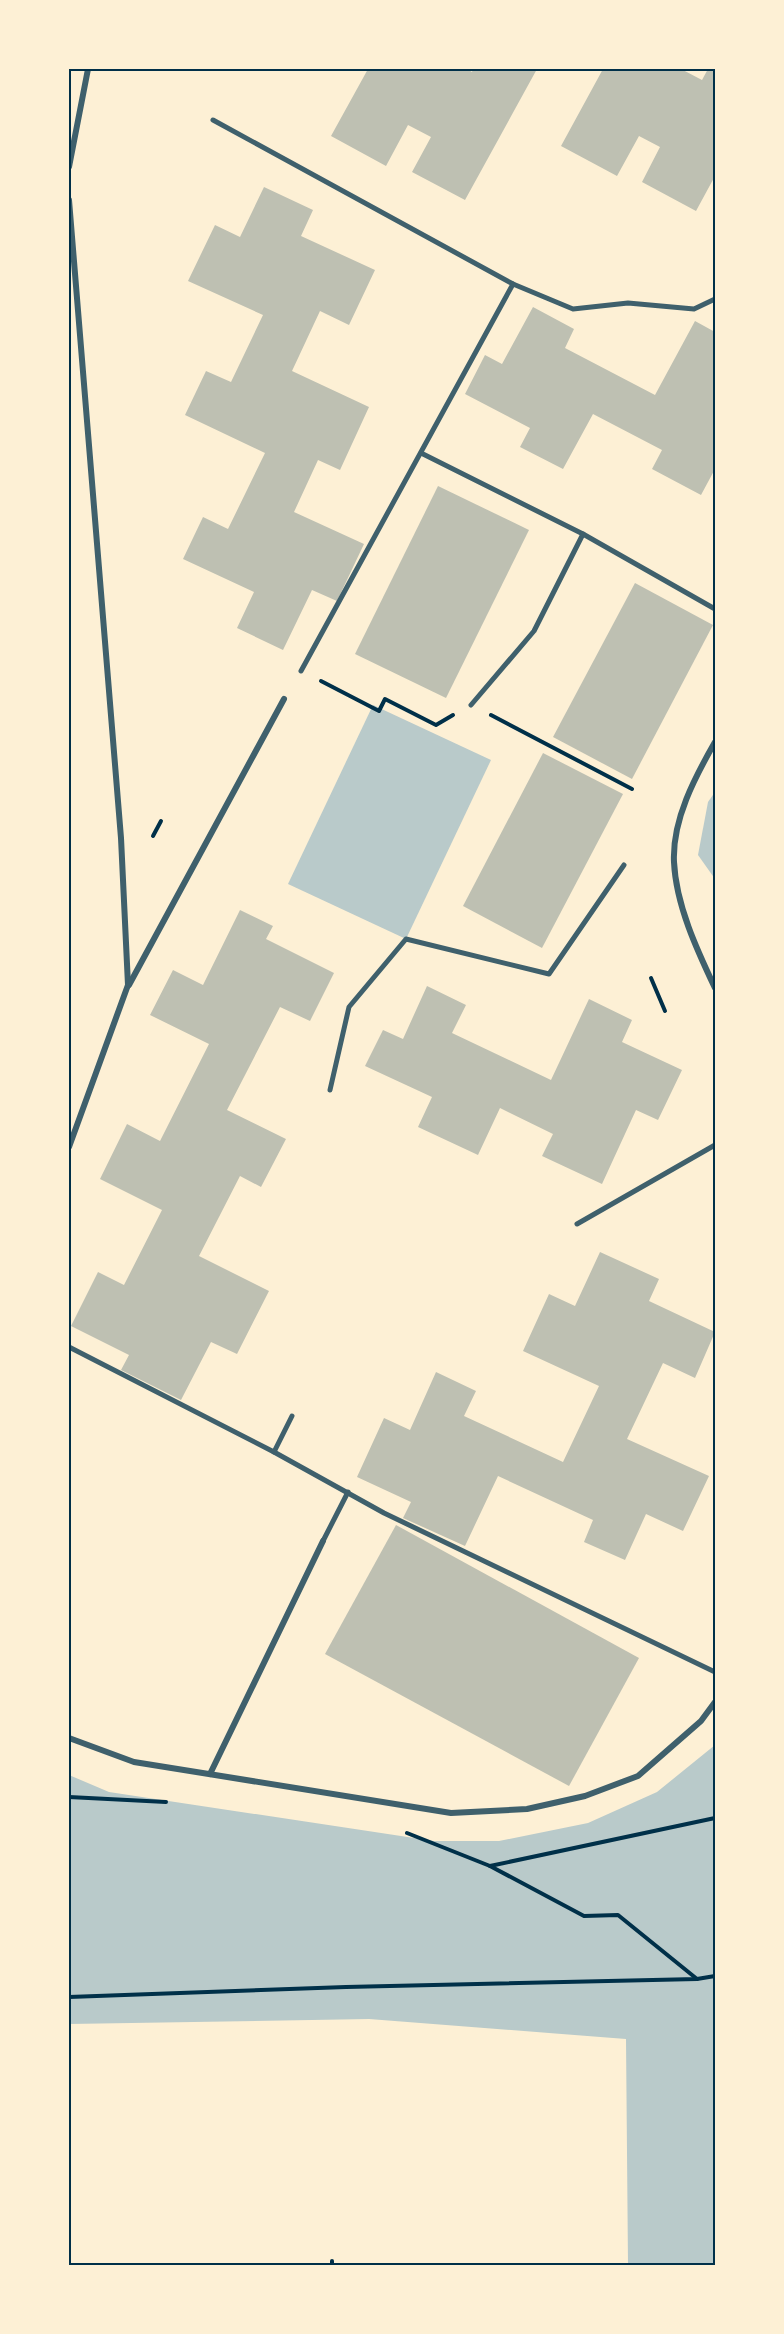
<svg xmlns="http://www.w3.org/2000/svg" width="784" height="2334" viewBox="0 0 784 2334" font-family="Roboto,sans-serif">
<rect width="100%" height="100%" fill="#fdf0d5"/>
<!-- green -->
<g fill="#b9caca">
<path d="M373 705 491 760 406 939 288 884Z"/>
<path d="M715 792V879L698 855 708 802Z"/>
<path d="M715 1745V2264L628 2265 626 2039 369 2019 69 2024V1775L109 1792 434 1841H499L588 1823 657 1792Z"/>
</g>
<!-- building -->
<g fill="#bec0b2">
<path d="M368 69H467L472 72 473 69H537L465 200 412 172 431 137 408 125 386 166 331 136Z"/>
<path d="M603 69H681L702 80 708 69H715V176L696 211 642 182 660 147 639 136 617 176 561 146Z"/>
<path d="M264 187 313 210 301 236 375 270 349 325 320 311 292 371 369 407 340 470 318 460 294 512 364 544 337 601 312 590 283 650 237 628 254 592 183 559 203 517 228 529 265 453 185 415 206 371 231 382 263 315 188 281 215 225 240 237Z"/>
<path d="M533 307 574 329 565 348 655 395 695 321 715 332V469L701 495 652 469 662 450 593 414 563 469 520 447 530 428 465 394 485 355 502 364Z"/>
<path d="M438 486 529 530 446 698 355 654Z"/>
<path d="M635 583 713 625 632 779 553 737Z"/>
<path d="M543 753 623 794 542 948 463 906Z"/>
<path d="M240 910 273 926 266 939 334 973 310 1021 280 1007 227 1110 286 1139 261 1187 240 1176 199 1256 269 1291 237 1354 211 1342 181 1400 121 1370 129 1355 71 1326 98 1272 124 1285 162 1210 100 1179 127 1124 160 1141 209 1044 150 1015 173 970 203 985Z"/>
<path d="M427 986 466 1005 452 1033 551 1080 589 999 632 1020 622 1042 682 1070 658 1120 636 1110 602 1184 542 1156 553 1134 500 1108 478 1155 418 1127 432 1097 365 1066 383 1030 403 1039Z"/>
<path d="M600 1252 659 1279 649 1301 715 1332 695 1378 663 1363 627 1439 709 1476 683 1531 646 1514 625 1560 584 1542 593 1520 498 1476 465 1546 403 1518 411 1502 357 1477 384 1418 410 1430 436 1372 476 1391 464 1416 563 1462 599 1386 523 1351 549 1294 575 1306Z"/>
<path d="M396 1525 639 1658 569 1786 325 1654Z"/>
</g>
<g fill="none" stroke-linecap="round" stroke-linejoin="round">
<!-- path -->
<g stroke="#003049" stroke-width="4">
<path d="M321 681 379 711 385 699 436 725 453 715"/>
<path d="M491 715 632 789"/>
<path d="M153 836 161 821"/>
<path d="M651 978 665 1011"/>
<path d="M69 1797 166 1802"/>
<path d="M407 1833 490 1866 715 1818"/>
<path d="M490 1866 584 1916 618 1915 697 1979"/>
<path d="M69 1997 346 1987 697 1979 715 1976"/>
<path d="M332 2261V2265"/>
</g>
<!-- pedestrian -->
<g stroke="#3f606c" stroke-width="5">
<path d="M213 120 513 284 573 309 628 303 694 309 715 299"/>
<path d="M421 453 583 534"/>
<path d="M301 671 513 284"/>
<path d="M471 705 534 631 583 534 715 609"/>
<path d="M330 1090 349 1007 406 939 549 974 624 865"/>
<path d="M577 1224 715 1145"/>
<path d="M69 1347 274 1452 384 1513 715 1672"/>
<path d="M274 1452 292 1416"/>
<path d="M323 1541 348 1492"/>
</g>
<!-- minor -->
<g stroke="#3f606c" stroke-width="6">
<path d="M69 167 88 69"/>
<path d="M69 200 121 838 128 985 69 1147"/>
<path d="M715 742C695 777 672 820 674 862 676 905 697 950 715 988"/>
<path d="M129 985 284 699"/>
<path d="M69 1738 134 1762 451 1813 527 1809 585 1796 638 1776 701 1721 715 1702"/>
<path d="M210 1774 323 1541"/>
</g>
</g>
<!-- border -->
<rect width="784" height="2334" fill="none" stroke="#fdf0d5" stroke-width="141"/>
<rect x="70" y="70" width="644" height="2194" fill="none" stroke="#003049" stroke-width="2"/>
</svg>
